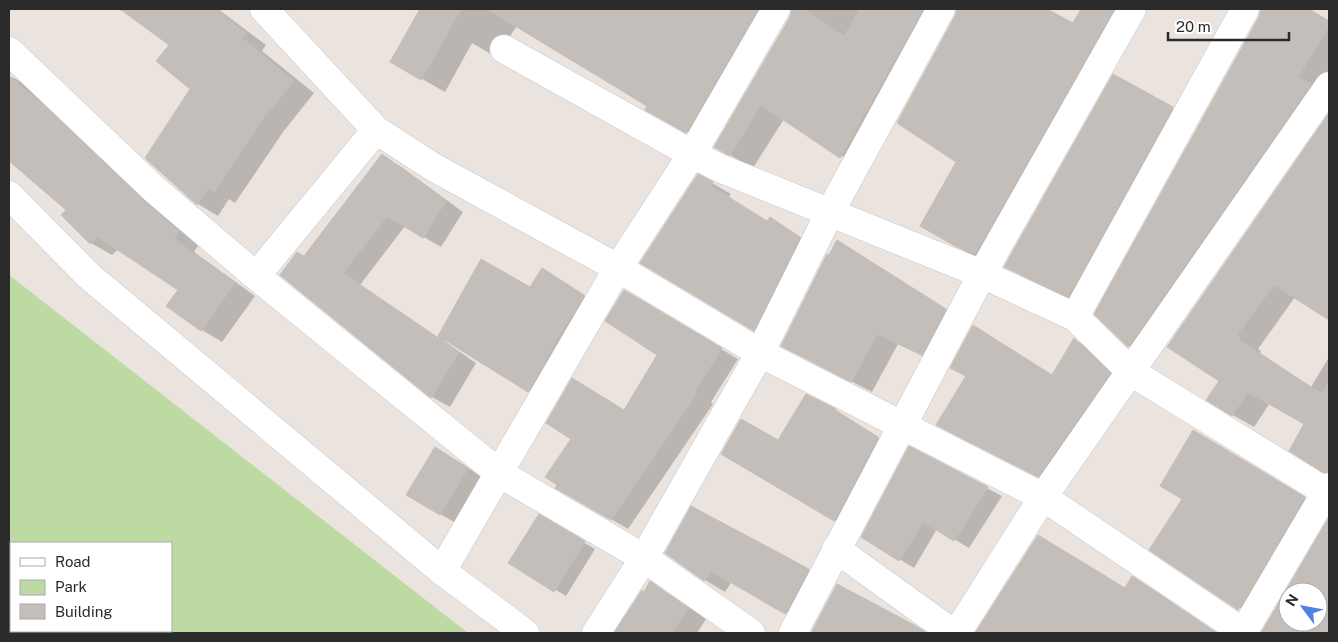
<svg xmlns="http://www.w3.org/2000/svg" width="1338" height="642" viewBox="0 0 1338 642" font-family="'Public Sans',sans-serif">
<rect width="100%" height="100%" fill="#eae3de"/>
<!-- green -->
<path fill="#bcdaa1" fill-rule="evenodd" d="M9 275 468 633H9ZM11 543H171V631H11Z"/>
<!-- shadow -->
<g fill="#0003" fill-rule="evenodd">
<path d="M118 9H218L266 45 262 51 314 93 283 132 235 203 229 199 218 216 198 204 192 88 170 44 123 9 121 11Z"/>
<path d="M420 9H790L791 10 786 14 710 145 647 109 649 106 517 26 496 57 472 43 445 92 392 62Z"/>
<path d="M793 9 956 10 951 15 864 170 784 119 753 168 716 147 791 17Z"/>
<path d="M958 9H1019L1027 13 1029 9H1044L1074 24 1082 9H1148L1142 14 979 259 921 226 958 161Z"/>
<path d="M1263 9H1308L1329 22V101L1150 358 1129 346 1096 314Z"/>
<path d="M1114 76 1193 120 1089 308 1026 278 1006 266Z"/>
<path d="M12 77 33 89 199 244 194 252 255 296 222 342 202 330 180 290 118 249 112 255 91 243 63 215 68 210 9 160V80Z"/>
<path d="M1329 115V318L1295 297 1258 349 1261 351 1260 353 1311 387 1329 357V474L1290 450 1306 424 1270 403 1254 427 1233 415 1221 380 1168 346Z"/>
<path d="M382 156 400 166 463 212 441 247 405 226 360 285 438 338 481 261 531 288 563 282 604 308 549 403 445 339 444 341 476 363 450 407 432 397 282 275 305 257Z"/>
<path d="M712 183 731 194 728 198 768 222 771 219 818 248 773 340 642 262Z"/>
<path d="M858 254 966 322 943 366 898 344 872 392 783 346Z"/>
<path d="M641 301 738 359 711 402 713 404 628 529 557 487 625 411 659 355Z"/>
<path d="M1075 340 1094 351 1129 385 1058 487 957 436 967 377 952 368 1053 376Z"/>
<path d="M835 410 891 446 848 528 723 453 778 441Z"/>
<path d="M1208 440 1319 507 1254 617 1151 549 1184 498Z"/>
<path d="M909 448 1002 496 969 548 937 529 914 568 863 537Z"/>
<path d="M456 460 488 481 461 526 440 514Z"/>
<path d="M539 516 595 549 566 596 510 562Z"/>
<path d="M1329 520V633H1262ZM1288 592H1318V622H1288Z"/>
<path d="M1038 536 1126 589 1133 578 1154 590 1217 633H977Z"/>
<path d="M666 553 809 570 829 582 806 624 732 581 725 592 705 580Z"/>
<path d="M650 583 669 594 706 619 697 633H616L642 592 644 594Z"/>
<path d="M916 628 912 633H817L813 631Z"/>
</g>
<!-- building -->
<g fill="#c3beb9" stroke="#c6bfb8" fill-rule="evenodd">
<path d="M120 9H216L246 33 242 38 294 81 262 120 214 192 208 188 197 205 145 158 190 89 156 61 169 45Z"/>
<path d="M420 9H461L421 80 390 62Z"/>
<path d="M487 9H758L686 133 645 110 647 106Z"/>
<path d="M792 9H804L844 36 860 9H923L840 158 761 105 730 155H728L714 147 790 17Z"/>
<path d="M957 9H1047L1073 23 1081 9H1114L975 254 955 246 920 226 956 162 897 123 955 16Z"/>
<path d="M1261 9H1309L1329 21V26L1298 77 1311 84 1128 347 1094 314 1259 17Z"/>
<path d="M1113 74 1173 107 1068 297 1004 267Z"/>
<path d="M9 76 46 107 145 202 179 231 174 239 235 283 201 331 166 306 178 290 98 237 90 244 61 215 66 210 9 161Z"/>
<path d="M1329 113V320L1274 285 1237 335 1241 338 1239 340 1322 394 1329 382V471L1324 473 1289 451 1304 424 1248 392 1232 416 1206 400 1219 381 1167 347Z"/>
<path d="M382 154 446 201 423 238 387 216 343 273 459 352 431 398 280 275 297 252 304 256Z"/>
<path d="M698 174 713 182 711 186 767 221 770 217 800 237 754 331 640 263Z"/>
<path d="M837 240 946 309 922 355 877 334 851 382 781 346 827 254 829 255Z"/>
<path d="M481 259 530 287 542 268 584 295 545 360 546 361 528 392 438 336Z"/>
<path d="M624 290 722 348 694 392 697 393 611 520 555 488 557 485 545 477 571 439 546 423 572 378 624 410 657 355 605 321Z"/>
<path d="M973 325 1052 375 1074 338 1110 373 1038 477 936 425 966 376 950 368Z"/>
<path d="M806 394 836 409 835 410 878 437 834 521 721 454 741 419 778 440Z"/>
<path d="M1193 430 1305 497 1238 610 1149 550 1182 499 1160 486Z"/>
<path d="M909 446 988 487 954 541 923 522 899 561 861 537Z"/>
<path d="M435 447 468 468 440 515 406 495Z"/>
<path d="M691 506 809 569 785 614 711 571 704 581 665 553Z"/>
<path d="M539 514 585 541 554 592 508 563Z"/>
<path d="M1329 517V633H1261ZM1288 592H1318V622H1288Z"/>
<path d="M1038 535 1125 588 1132 576 1217 633H975Z"/>
<path d="M650 581 688 608 672 633H614L642 590 644 592Z"/>
<path d="M837 584 916 626 927 633H814L812 631Z"/>
</g>
<g fill="none" stroke-linecap="round" stroke-linejoin="round">
<!-- minor casing -->
<g stroke="#c5cad2" stroke-width="29">
<g id="minor">
<path d="M264 9 376 130 433 167 618 268 760 353 1043 497 1243 632"/>
<path d="M504 49 692 154 722 169 982 274 1075 317 1131 372 1326 492"/>
<path d="M9 51 155 190 256 276 499 473 644 558 751 633"/>
<path d="M9 195 89 276 442 571 525 633"/>
<path d="M256 276 376 130"/>
<path d="M1075 317 1245 9"/>
<path d="M836 549 953 633"/>
<path d="M442 571 618 268 692 154 776 9"/>
<path d="M596 633 644 558 760 353 830 212 941 9"/>
<path d="M793 633 982 274 1132 9"/>
<path d="M957 633 1043 497 1329 86"/>
<path d="M1243 633 1329 487"/>
</g>
</g>
<!-- minor -->
<use href="#minor" stroke="#fff" stroke-width="28"/>
</g>
<!-- border -->
<rect width="1338" height="642" fill="none" stroke="#2a2a2a" stroke-width="20"/>
<!-- legend -->
<rect x="10" y="542" width="162" height="90" fill="#ffffff" stroke="#aaaaaa"/>
<rect x="20" y="558" width="25" height="8" fill="#ffffff" stroke="#aaaaaa"/>
<text x="55" y="567" font-size="15" fill="#2a2a2a">Road</text>
<rect x="20" y="580" width="25" height="15" fill="#bcdaa1" stroke="#aaaaaa"/>
<text x="55" y="592" font-size="15" fill="#2a2a2a">Park</text>
<rect x="20" y="604" width="25" height="15" fill="#c3beb9" stroke="#aaaaaa"/>
<text x="55" y="617" font-size="15" fill="#2a2a2a">Building</text>
<!-- north arrow -->
<g transform="translate(1303 607) rotate(302)"><circle r="24" fill="#ffffff" stroke="#aaaaaa"/>
<path d="M0-4L9 19L0 12L-9 19Z" fill="#5281e4"/>
<text y="-8" font-size="14" font-weight="bold" text-anchor="middle" fill="#2a2a2a">N</text>
</g>
<!-- scale -->
<path d="M1168 32v8h121v-8" fill="none" stroke="#2a2a2a" stroke-width="2.5"/>
<text x="1176" y="32" font-size="15" fill="#2a2a2a" stroke="#ffffff" stroke-width="4" paint-order="stroke">20 m</text>
</svg>
